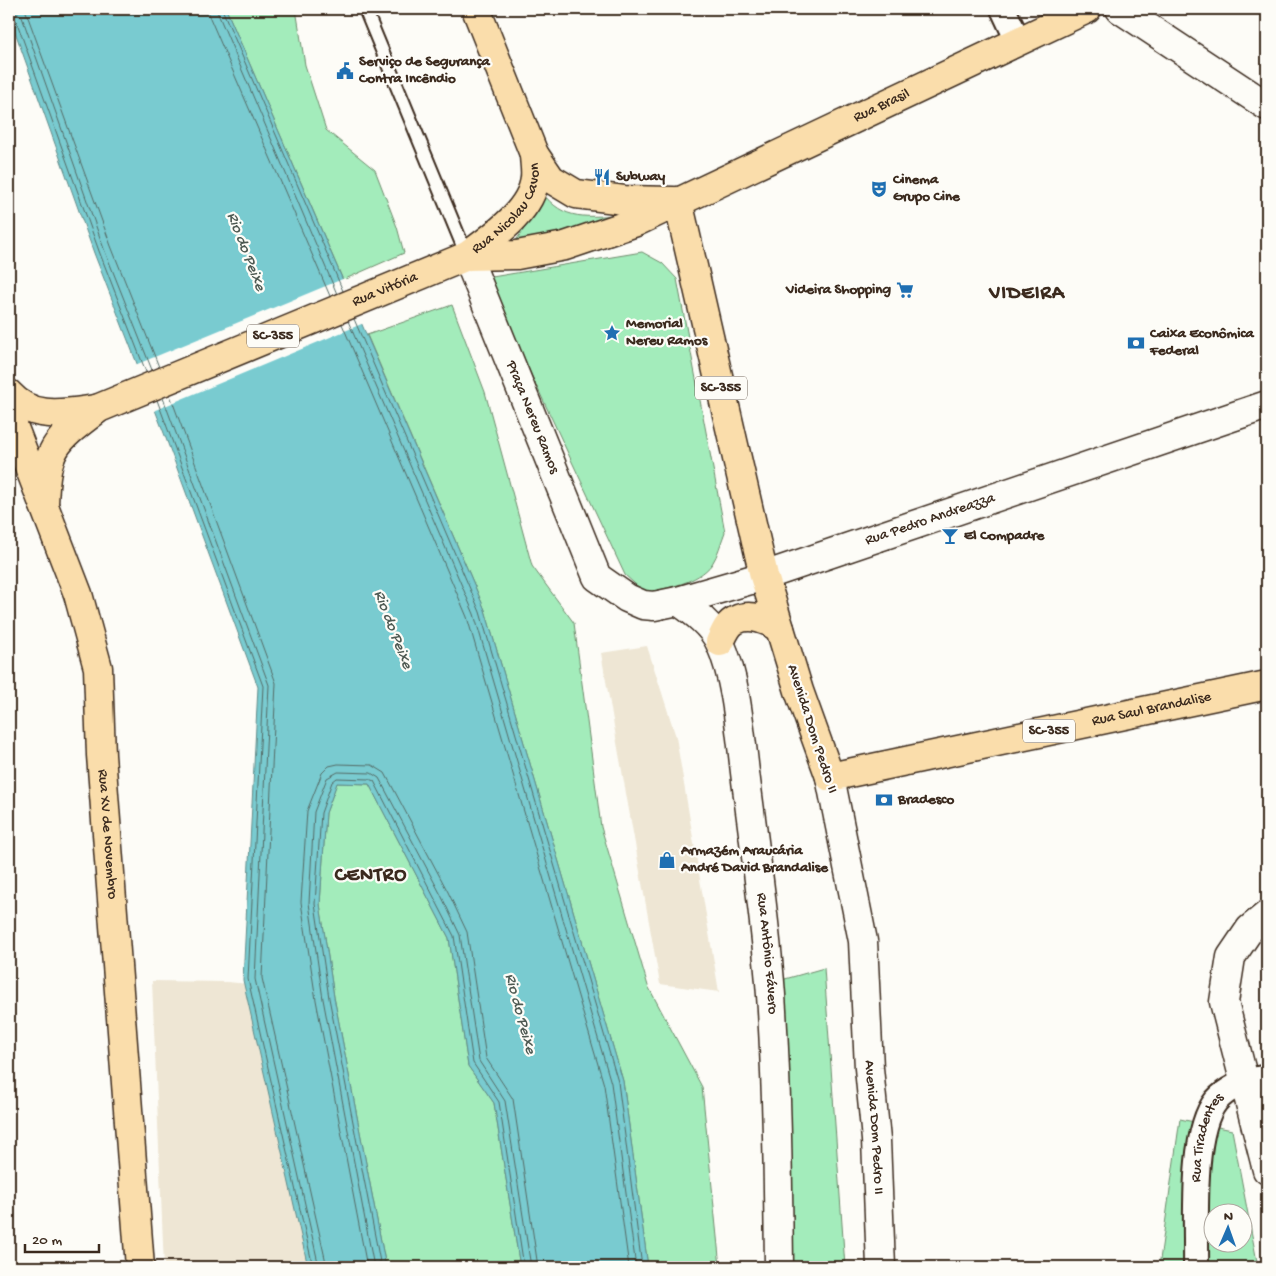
<svg xmlns="http://www.w3.org/2000/svg" width="1276" height="1276" viewBox="0 0 1276 1276" font-family="'Gochi Hand',sans-serif">
<rect width="100%" height="100%" fill="#fdfcf7"/>
<filter id="ink" filterUnits="userSpaceOnUse"><feTurbulence type="fractalNoise" baseFrequency=".02" numOctaves="2"/><feDisplacementMap in="SourceGraphic" scale="10" xChannelSelector="R" yChannelSelector="G"/><feConvolveMatrix kernelMatrix="1 2 1 2 8 2 1 2 1" color-interpolation-filters="sRGB"/></filter>
<g filter="url(#ink)">
<!-- built -->
<g fill="#eee6d4">
<path d="M647 646 676 737 719 992 660 984 601 653Z"/>
<path d="M152 981 227 982 260 985 328 1267H164Z"/>
</g>
<!-- green -->
<g fill="#a3ecbb" stroke="#6f8b6c" fill-rule="evenodd">
<path d="M226 9H296L305 65 326 130 375 170 397 227 404 253 343 280Z"/>
<path d="M541 191C564 223 588 216 624 215L625 218 515 242 536 211Z"/>
<path d="M642 252 662 263 677 279 725 532C721 542 718 555 712 564 698 583 667 588 645 593L625 575 486 278Z"/>
<path d="M452 305 485 392 532 566 574 623 601 827 648 986 702 1087 720 1267H648L623 1081 485 610 367 335Z"/>
<path d="M337 783 369 784 449 938 468 1066 494 1103 520 1267H386L334 997 320 904 326 813Z"/>
<path d="M824 968 845 1267H791L778 981Z"/>
<path d="M1180 1119 1232 1130 1258 1267H1159ZM1214 1214H1244V1244H1214Z"/>
</g>
<!-- water -->
<path fill="#79cbd0" stroke="#608b89" d="M9 9H226L485 610 623 1081 648 1267H520L494 1103 468 1066 449 938 369 784 337 783 326 813 320 904 334 997 386 1267H308L243 980 258 687 164 433 94 253 9 15Z"/>
<!-- pier -->
<path fill="#fdfcf7" d="M345 278 364 323 153 411 135 365Z"/>
<g fill="none" stroke-linecap="round" stroke-linejoin="round">
<!-- shore -->
<g stroke="#546a65" stroke-width="1">
<path d="M25 9 111 246 159 367"/>
<path d="M208 9 210 18 330 296"/>
<path d="M216 9 337 294"/>
<path d="M222 9 343 291"/>
<path d="M9 10 17 12 22 17 104 249 152 370"/>
<path d="M9 16 16 20 99 251 146 372"/>
<path d="M354 319 480 612 618 1082 642 1267"/>
<path d="M348 321 474 614 611 1083 636 1267"/>
<path d="M342 324 467 617 604 1085 629 1267"/>
<path d="M170 395 276 683 262 978 327 1267"/>
<path d="M163 398 269 685 255 979 319 1267"/>
<path d="M157 400 263 686 248 979 313 1267"/>
<path d="M367 1267 316 1000 301 902 307 811 322 773 329 766 338 764 372 765 385 773 448 892 467 932 486 1058 513 1099 538 1267"/>
<path d="M374 1267 323 999 309 903 314 812 327 778 338 772 371 773 379 778 441 895 460 935 479 1061 505 1101 531 1267"/>
<path d="M381 1267 329 998 315 904 321 813 332 782 337 778 369 779 374 781 454 936 473 1063 499 1102 524 1267"/>
</g>
<!-- service casing -->
<g stroke="#3b2a1e" stroke-width="16">
<path id="service" d="M365 9 467 256"/>
</g>
<!-- minor casing -->
<g stroke="#3b2a1e" stroke-width="28">
<g id="minor">
<path d="M1003 9 1018 41"/>
<path id="s1" d="M1196 1267C1197 1226 1190 1133 1216 1101 1229 1086 1249 1080 1267 1077"/>
</g>
</g>
<!-- secondary casing -->
<g stroke="#3b2a1e" stroke-width="31">
<g id="secondary">
<path d="M1120 9 1267 106"/>
<path id="s2" d="M467 256 597 577 627 598 643 605 654 606 678 601 764 576 1267 405"/>
<path id="s3" d="M678 601C694 612 712 625 720 643 738 682 741 745 747 788 756 857 766 926 771 995 777 1085 778 1176 779 1267"/>
<path id="s4" d="M830 777 863 941 869 1068 876 1140 881 1267"/>
<path d="M1267 915 1250 929 1231 957 1224 1002 1267 1170"/>
</g>
</g>
<!-- primary casing -->
<g stroke="#3b2a1e" stroke-width="31">
<g id="primary">
<path d="M476 9 534 154 551 179 576 194 624 200 673 201"/>
<path id="s5" d="M678 201 764 576 799 691 830 777 1267 685"/>
<path id="s6" d="M467 256C491 238 532 211 535 178 536 170 534 161 534 154"/>
<path d="M9 394C33 421 65 413 97 409"/>
<path id="s7" d="M9 415 78 594 98 668 101 755 140 1267"/>
<path id="s8" d="M44 505C46 447 54 442 99 408L467 256 517 255 565 246 636 222 1087 9"/>
<path d="M720 642C724 634 727 624 736 620 750 613 769 620 780 629"/>
</g>
</g>
<!-- service -->
<use href="#service" stroke="#fdfcf7" stroke-width="12"/>
<!-- minor -->
<use href="#minor" stroke="#fdfcf7" stroke-width="24"/>
<!-- secondary -->
<use href="#secondary" stroke="#fdfcf7" stroke-width="28"/>
<!-- primary -->
<use href="#primary" stroke="#faddab" stroke-width="28"/>
</g>
</g>
<!-- icons -->
<defs>
<g id="civic-bare" transform="scale(1.35)"><path d="M-.6-6.5H3V-4.5H.6V-3L4-1V1h2V6H-6V1h2V-1L-.6-3ZM-1.2 2.5V6h2.4V2.5Z" fill="#1f6fb2" stroke="#fdfcf7" stroke-width="2.5" paint-order="stroke"/></g>
<g id="restaurant-bare" transform="scale(1.35)"><path d="M-5-6h1v4h1v-4h1v4h1v-4h1v5L-1.5 .5V6h-2V.5L-5-1ZM5-6V6H3V1.5H1.5Q1.5-4 5-6Z" fill="#1f6fb2" stroke="#fdfcf7" stroke-width="2.5" paint-order="stroke"/></g>
<g id="theatre-bare" transform="scale(1.35)"><path d="M-5-5.5Q0-4 5-5.5V0Q5 5 0 6Q-5 5-5 0ZM-3.3-2.5H-1v1.5H-3.3ZM1-2.5H3.3v1.5H1ZM-2.8 1Q0 5.5 2.8 1Z" fill="#1f6fb2" stroke="#fdfcf7" stroke-width="2.5" paint-order="stroke"/></g>
<g id="supermarket-bare" transform="scale(1.35)"><path d="M-6-5.5h2.5l.6 2H6L4.5 2H-2.5L-4.4-4H-6ZM-1.5 3.2a1.3 1.3 0 1 0 .1 0ZM3 3.2a1.3 1.3 0 1 0 .1 0Z" fill="#1f6fb2" stroke="#fdfcf7" stroke-width="2.5" paint-order="stroke"/></g>
<g id="sight-bare" transform="scale(1.35)"><path d="M0-6L1.8-2.2L6-1.7L2.9 1.2L3.7 5.4L0 3.3L-3.7 5.4L-2.9 1.2L-6-1.7L-1.8-2.2Z" fill="#1f6fb2" stroke="#fdfcf7" stroke-width="2.5" paint-order="stroke"/></g>
<g id="bank-bare" transform="scale(1.35)"><path d="M-6-4H6V4H-6ZM0-2.3a2.3 2.3 0 1 0 0 4.6a2.3 2.3 0 1 0 0-4.6Z" fill="#1f6fb2" stroke="#fdfcf7" stroke-width="2.5" paint-order="stroke"/></g>
<g id="bar-bare" transform="scale(1.35)"><path d="M-6-5H6L.8 .8V4.5H3.5V6h-7V4.5H-.8V.8Z" fill="#1f6fb2" stroke="#fdfcf7" stroke-width="2.5" paint-order="stroke"/></g>
<g id="shop-bare" transform="scale(1.35)"><path d="M-5-2.5h2.3a2.7 3.5 0 0 1 5.4 0H5L5.5 6h-11ZM-1.5-2.5h3a1.5 2.3 0 0 0-3 0Z" fill="#1f6fb2" stroke="#fdfcf7" stroke-width="2.5" paint-order="stroke"/></g>
</defs>
<g fill-rule="evenodd">
<use href="#civic-bare" x="345" y="71"/>
<use href="#restaurant-bare" x="602" y="177"/>
<use href="#theatre-bare" x="879" y="189"/>
<use href="#supermarket-bare" x="905" y="290"/>
<use href="#sight-bare" x="612" y="333"/>
<use href="#bank-bare" x="1136" y="343"/>
<use href="#bar-bare" x="950" y="536"/>
<use href="#bank-bare" x="884" y="800"/>
<use href="#shop-bare" x="667" y="860"/>
</g>
<g text-anchor="middle" dominant-baseline="central" stroke-width="4.5" stroke-linejoin="round" paint-order="stroke">
<!-- shield labels -->
<g fill="#fdfcf7" stroke="#75695f" stroke-width="1">
<rect x="247" y="324.5" width="52" height="23" rx="4"/>
<rect x="695" y="376.5" width="52" height="23" rx="4"/>
<rect x="1023" y="719.5" width="52" height="23" rx="4"/>
</g>
<g font-size="14" font-weight="bold" fill="#3b2a1e">
<text x="273" y="336">SC-355</text>
<text x="721" y="388">SC-355</text>
<text x="1049" y="731">SC-355</text>
</g>
<!-- poi labels -->
<g font-size="15" font-weight="bold" fill="#3b2a1e" stroke="#fdfcf7" text-anchor="start">
<text x="359" y="62">Serviço de Segurança<tspan x="359" dy="17">Contra Incêndio</tspan></text>
<text x="616" y="177">Subway</text>
<text x="893" y="180">Cinema<tspan x="893" dy="17">Grupo Cine</tspan></text>
<text x="891" y="290" text-anchor="end">Videira Shopping</text>
<text x="626" y="324">Memorial<tspan x="626" dy="17">Nereu Ramos</tspan></text>
<text x="1150" y="334">Caixa Econômica<tspan x="1150" dy="17">Federal</tspan></text>
<text x="964" y="536">El Compadre</text>
<text x="898" y="800">Bradesco</text>
<text x="681" y="851">Armazém Araucária<tspan x="681" dy="17">André David Brandalise</tspan></text>
</g>
<!-- street labels -->
<g font-size="15" fill="#3b2a1e" stroke="#fdfcf7">
<text stroke="none"><textPath href="#s8" startOffset="962">Rua Brasil</textPath></text>
<text stroke="none"><textPath href="#s6" startOffset="65">Rua Nicolau Cavon</textPath></text>
<text stroke="none"><textPath href="#s8" startOffset="428">Rua Vitória</textPath></text>
<text stroke="none"><textPath href="#s2" startOffset="174">Praça Nereu Ramos</textPath></text>
<text stroke="none"><textPath href="#s2" startOffset="701">Rua Pedro Andreazza</textPath></text>
<text stroke="none"><textPath href="#s5" startOffset="925">Rua Saul Brandalise</textPath></text>
<text transform="translate(812 729) rotate(72)">Avenida Dom Pedro II</text>
<text stroke="none"><textPath href="#s7" startOffset="435">Rua XV de Novembro</textPath></text>
<text stroke="none"><textPath href="#s3" startOffset="375">Rua Antônio Fávero</textPath></text>
<text stroke="none"><textPath href="#s4" startOffset="354">Avenida Dom Pedro II</textPath></text>
<text stroke="none"><textPath href="#s1" startOffset="131">Rua Tiradentes</textPath></text>
</g>
<!-- water labels -->
<g font-size="16" font-style="italic" fill="#4e5a53" stroke="#fdfcf7">
<text transform="translate(245 252) rotate(69)">Rio do Peixe</text>
<text transform="translate(392 630) rotate(69)">Rio do Peixe</text>
<text transform="translate(519 1014) rotate(75)">Rio do Peixe</text>
</g>
<!-- district labels -->
<g font-size="20" font-weight="bold" letter-spacing="1" fill="#3b2a1e" stroke="#fdfcf7">
<text x="1027" y="294">VIDEIRA</text>
<text x="371" y="876">CENTRO</text>
</g>
</g>
<!-- margin -->
<rect width="1276" height="1276" fill="none" stroke="#fdfcf7" stroke-width="30"/>
<rect x="15" y="15" width="1246" height="1246" fill="none" stroke="#3b2a1e" stroke-width="2" filter="url(#ink)"/>
<!-- north arrow -->
<g transform="translate(1228 1228) rotate(2)"><circle r="24" fill="#fdfcf7" stroke="#afa8a0"/>
<path d="M0-4L9 19L0 12L-9 19Z" fill="#1f6fb2"/>
<text y="-8" font-size="14" font-weight="bold" text-anchor="middle" fill="#3b2a1e">N</text>
</g>
<!-- scale -->
<path d="M25 1244v8h74v-8" fill="none" stroke="#3b2a1e" stroke-width="2.5"/>
<text x="32" y="1244" font-size="15" fill="#3b2a1e" stroke="#fdfcf7" stroke-width="4" paint-order="stroke">20 m</text>
</svg>
